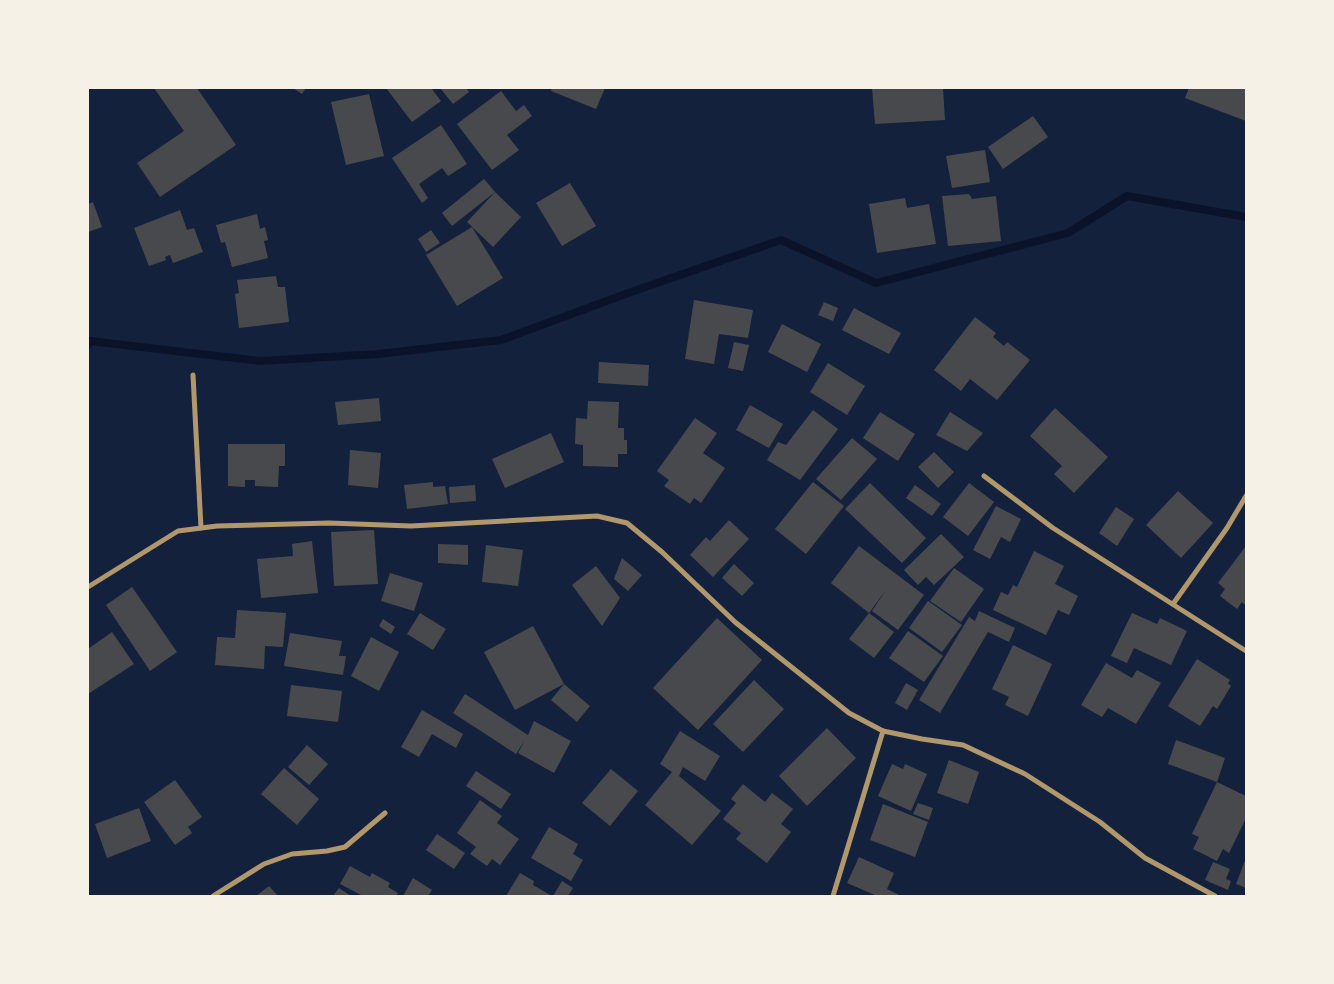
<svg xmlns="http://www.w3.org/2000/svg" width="1334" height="984" viewBox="0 0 1334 984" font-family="Quicksand,sans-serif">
<rect width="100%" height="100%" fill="#14213d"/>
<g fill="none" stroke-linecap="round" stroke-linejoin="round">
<!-- stream -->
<path stroke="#0b132b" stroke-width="8" d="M88 345 90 341 261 361 378 354 501 340 631 292 781 240 876 283 1068 233 1127 196 1246 217"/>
</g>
<!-- building -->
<g fill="#48494c">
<path d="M154 88H197L236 145 160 197 137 163 184 131Z"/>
<path d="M293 88H306L302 94Z"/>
<path d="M386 88H431L441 101 412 122Z"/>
<path d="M440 88H466L469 92 453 104Z"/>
<path d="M552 88H605L596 109 551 91Z"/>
<path d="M872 88H943L945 120 875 124Z"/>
<path d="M1189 88H1246V121L1185 98Z"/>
<path d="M501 91 516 111 524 105 532 116 507 135 519 150 492 170 457 124Z"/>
<path d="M369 94 384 156 346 165 331 102Z"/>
<path d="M1033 116 1048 137 1003 169 988 147Z"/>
<path d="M441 125 467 164 448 176 442 168 419 184 428 198 422 203 392 158Z"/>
<path d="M985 150 990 182 952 188 946 156Z"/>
<path d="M484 179 495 192 452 226 442 213Z"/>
<path d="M570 183 596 226 562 246 536 203Z"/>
<path d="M495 192 521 217 493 247 467 222Z"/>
<path d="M969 194 972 199 996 196 1001 241 948 246 942 196Z"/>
<path d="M905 198 907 208 929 204 936 244 877 253 869 204Z"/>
<path d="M93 202 102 227 88 232V204Z"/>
<path d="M180 210 187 230 194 228 203 252 173 263 170 255 165 257 166 260 149 266 134 228Z"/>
<path d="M257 214 260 229 265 227 268 240 264 241 268 258 232 267 225 242 221 243 216 225Z"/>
<path d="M472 227 503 278 457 306 426 255Z"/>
<path d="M431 230 440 243 426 252 418 239Z"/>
<path d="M276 276 278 287H285L289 322 239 328 235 294 239 293 237 280Z"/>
<path d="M694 300 753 310 748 338 719 334 714 364 685 359Z"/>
<path d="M824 302 838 308 833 321 818 315Z"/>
<path d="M854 308 901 333 889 354 842 330Z"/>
<path d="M975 317 996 333 993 337 1004 346 1007 342 1030 360 997 400 970 379 961 391 934 370Z"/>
<path d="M782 324 821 344 807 372 768 352Z"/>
<path d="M734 342 749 345 743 371 728 368Z"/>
<path d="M599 362 649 365 648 386 598 383Z"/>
<path d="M828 363 865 386 847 415 810 392Z"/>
<path d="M379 398 381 421 338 425 335 402Z"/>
<path d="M588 401 619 402 618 428H624V440H627V454H618V467L583 466V445L575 444 576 418 587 419Z"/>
<path d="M750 405 783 424 769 448 736 430Z"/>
<path d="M1055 408 1108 457 1074 493 1054 474 1062 466 1030 436Z"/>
<path d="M813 410 838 429 800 480 767 460 778 442 786 445Z"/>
<path d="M880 412 915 434 898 461 863 438Z"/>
<path d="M950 412 983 433 967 451 936 435Z"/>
<path d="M695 418 717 433 703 453 725 468 701 503 694 498 690 504 664 486 669 480 657 471Z"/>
<path d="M551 433 564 462 505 488 492 459Z"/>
<path d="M852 438 877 459 841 500 816 479Z"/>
<path d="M228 444H285V466H279L278 487 255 486V480H245V487L228 486Z"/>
<path d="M350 450 381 453 378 488 348 485Z"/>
<path d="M934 452 954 472 938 488 918 467Z"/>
<path d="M433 482V487L445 486 448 504 407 509 404 485Z"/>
<path d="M813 482 844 506 806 554 775 529Z"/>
<path d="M870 483 926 538 902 563 845 509Z"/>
<path d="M969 483 994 502 968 536 943 517Z"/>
<path d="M475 485 476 501 450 503 449 487Z"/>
<path d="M915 485 941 504 932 516 906 498Z"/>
<path d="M1178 491 1213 523 1181 558 1146 525Z"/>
<path d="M996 506 1021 519 1010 542 1001 537 990 559 973 550Z"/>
<path d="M1116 507 1134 519 1117 546 1099 533Z"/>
<path d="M729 520 749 539 713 577 690 555 706 537 710 541Z"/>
<path d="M374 530 378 584 334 586 331 532Z"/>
<path d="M941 534 964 557 934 585 926 577 918 585 904 570Z"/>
<path d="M312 541 318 593 261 598 257 559 293 556 292 544Z"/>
<path d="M438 544 468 545V565L438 563Z"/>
<path d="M486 545 523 550 518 586 482 582Z"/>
<path d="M859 546 924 595 898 630 872 611 886 590 869 613 831 583Z"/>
<path d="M1246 546V606L1242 602 1237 609 1220 596 1225 589 1218 583Z"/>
<path d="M1034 551 1064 566 1055 584 1078 596 1069 615 1058 610 1046 635 993 610 1001 592 1008 595 1013 585 1017 587Z"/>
<path d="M622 558 642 575 628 591 614 579Z"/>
<path d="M734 564 754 583 742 596 722 578Z"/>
<path d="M596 566 620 598 602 626 572 585Z"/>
<path d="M954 568 984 589 961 622 930 601Z"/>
<path d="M390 573 423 583 414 611 381 601Z"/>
<path d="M132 587 177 652 150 671 106 605Z"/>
<path d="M928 601 962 625 942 652 909 628Z"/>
<path d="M237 610 286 613 283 647 265 646 264 669 215 665 217 637 235 638Z"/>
<path d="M979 611 1015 628 1009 642 988 632 940 713 919 700 969 617 975 621Z"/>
<path d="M420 613 446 629 433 650 407 634Z"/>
<path d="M869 613 894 632 874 658 849 639Z"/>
<path d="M1132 613 1157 624 1160 618 1187 631 1171 665 1134 648 1127 663 1111 656Z"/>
<path d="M717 618 762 660 698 730 653 688Z"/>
<path d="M383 619 395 627 391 634 379 626Z"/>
<path d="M533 626 564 684 515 710 484 652Z"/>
<path d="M908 631 943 656 924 682 889 658Z"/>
<path d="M112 632 134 664 88 694V649Z"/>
<path d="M290 633 342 641 339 656H346L343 675 284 666Z"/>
<path d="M371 637 399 652 379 691 351 676Z"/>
<path d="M1013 645 1052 664 1028 716 1005 705 1009 697 992 689Z"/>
<path d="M1197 659 1230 680 1228 683 1231 686 1217 709 1213 706 1200 726 1168 706Z"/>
<path d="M1106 663 1132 678 1137 670 1161 683 1136 724 1108 708 1102 717 1081 705Z"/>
<path d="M754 680 784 709 743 752 713 724Z"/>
<path d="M906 683 918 690 907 710 895 703Z"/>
<path d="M564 684 590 706 577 722 551 700Z"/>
<path d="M291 685 342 691 338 722 287 716Z"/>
<path d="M465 694 528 735 534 721 571 741 554 773 518 753 525 740 516 754 453 713Z"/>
<path d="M422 710 463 734 456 748 432 734 419 757 401 747Z"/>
<path d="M827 728 856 758 807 806 779 776Z"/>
<path d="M680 731 720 756 705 781 683 767 679 776 721 811 692 845 645 805 672 772 660 764Z"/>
<path d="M1176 740 1225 758 1217 782 1168 764Z"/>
<path d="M307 745 328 764 309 785 288 767Z"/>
<path d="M949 760 979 772 968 804 937 793Z"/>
<path d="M892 764 903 769 905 764 927 774 911 811 878 796Z"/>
<path d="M284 768 319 799 297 825 261 794Z"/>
<path d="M611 769 638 791 610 826 582 803Z"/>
<path d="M476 771 511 794 501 809 466 786Z"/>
<path d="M175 780 202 817 188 827 192 833 175 845 144 802Z"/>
<path d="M1217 782 1246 796V818L1229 853 1223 849 1217 861 1193 849 1199 837 1192 834Z"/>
<path d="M743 784 765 802 772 793 793 809 781 824 791 832 767 863 736 839 741 833 723 819 736 803 731 799Z"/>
<path d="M480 800 502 816 497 823 519 839 500 865 492 859 487 866 470 854 476 847 457 833Z"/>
<path d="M918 803 933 808 929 820 913 814Z"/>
<path d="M883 804 928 822 915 857 870 840Z"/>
<path d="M139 808 151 841 107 858 95 824Z"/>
<path d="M549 827 578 844 573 854 583 860 571 881 531 858Z"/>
<path d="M437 834 465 853 454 869 426 850Z"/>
<path d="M859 857 894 873 887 889 899 895V896H877L847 883Z"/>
<path d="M1246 858V888L1236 884Z"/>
<path d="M1213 862 1230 869 1226 879 1231 881 1228 890 1205 880Z"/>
<path d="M350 866 370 877 372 873 390 883 388 887 398 893 396 896H363L340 884Z"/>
<path d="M520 873 534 881 533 885 552 896H506Z"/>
<path d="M413 878 432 890 428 896H403Z"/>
<path d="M562 881 573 888 568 896H553Z"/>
<path d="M269 886 278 896H256Z"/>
<path d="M339 888 351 896H333Z"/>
</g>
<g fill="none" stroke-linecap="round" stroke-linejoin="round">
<!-- minor -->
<g stroke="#b1986c" stroke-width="5">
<path d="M193 375 201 528"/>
<path d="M984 476 1053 528 1246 651"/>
<path d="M88 587 178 531 217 526 329 523 411 526 597 516 627 523 662 552 735 622 849 713 883 731 922 739 963 745 1025 774 1100 822 1145 858 1215 896"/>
<path d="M1173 604 1227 528 1246 496"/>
<path d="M213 896 264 864 292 854 327 851 345 847 385 813"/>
<path d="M833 896 883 731"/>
</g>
</g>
<!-- border -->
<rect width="1334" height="984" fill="none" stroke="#f6f1e7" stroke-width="178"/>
</svg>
